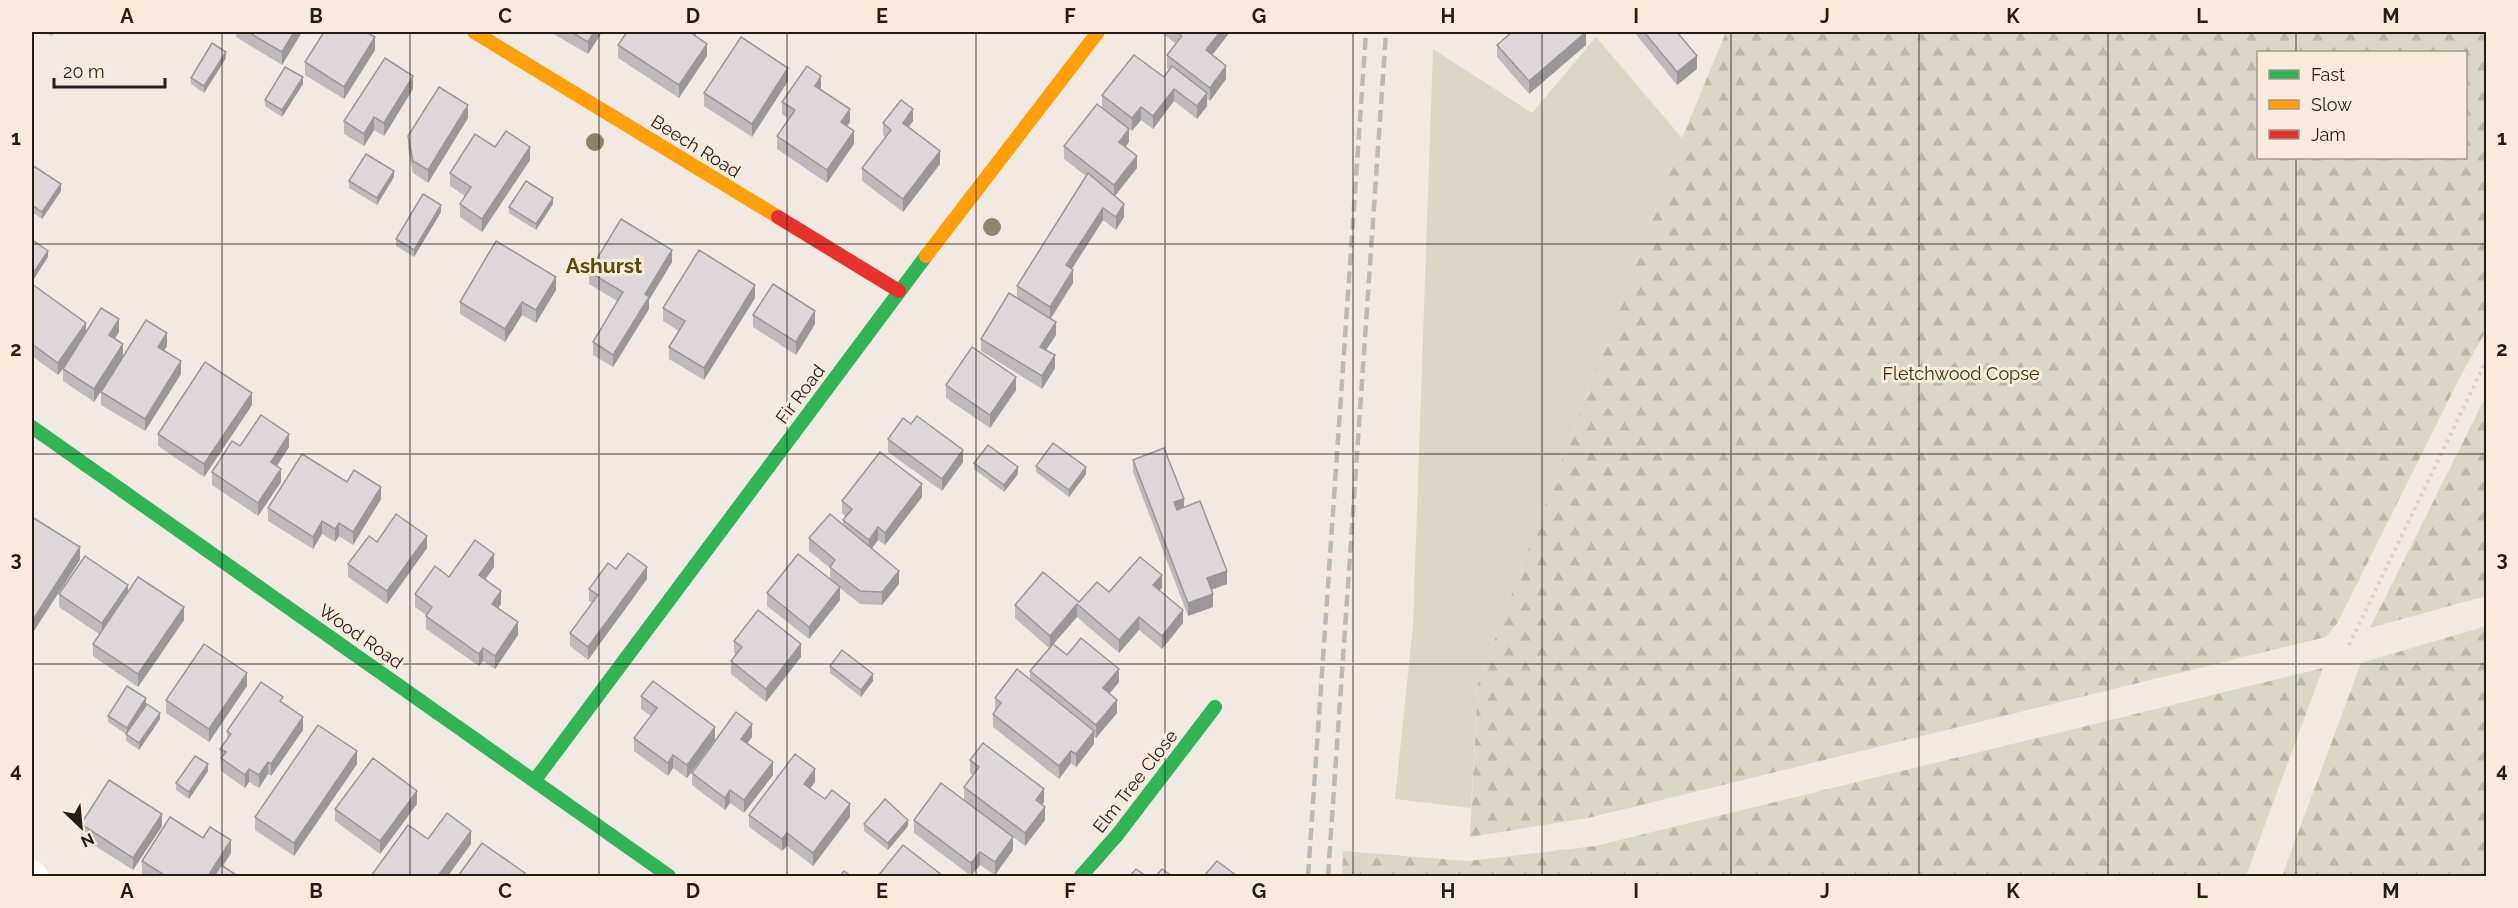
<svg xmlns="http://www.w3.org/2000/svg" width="2518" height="908" viewBox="0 0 2518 908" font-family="Raleway,sans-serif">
<defs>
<pattern id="forest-firs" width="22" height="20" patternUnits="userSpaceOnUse" patternTransform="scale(1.5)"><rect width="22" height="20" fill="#dad7c6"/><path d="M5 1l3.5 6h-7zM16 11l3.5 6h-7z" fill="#bbb8a9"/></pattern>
</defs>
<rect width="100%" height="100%" fill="#f2eae2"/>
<!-- green -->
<path fill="#dad7c6" d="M1596 37 1682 138 1478 684 1471 808 1395 799 1413 625 1433 49 1532 113Z"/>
<!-- forest -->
<g fill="url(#forest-firs)" fill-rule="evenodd">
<path d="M1726 32H2486V331L2459 379 2338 622 2326 637 1588 818 1470 837 1478 684 1682 138ZM2258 52H2466V158H2258Z"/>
<path d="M2486 396V596L2370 628Z"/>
<path d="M2486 626V876H2282L2361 663Z"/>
<path d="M2323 668 2246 876H1342L1343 851 1468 861 1595 846Z"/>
</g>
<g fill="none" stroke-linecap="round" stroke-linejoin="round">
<!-- path -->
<path stroke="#d5d3d1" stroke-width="4" stroke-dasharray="3 4.5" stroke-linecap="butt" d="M2349 645 2486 361"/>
<!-- street -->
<path stroke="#fdfcfb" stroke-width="28" d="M32 874 34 876"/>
<!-- fast -->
<g stroke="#30b455" stroke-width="14">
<path d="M32 427 669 876"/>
<path d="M535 780 926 256"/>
<path d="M1081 876 1118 834 1215 707"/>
</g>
<!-- slow -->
<g stroke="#ff9f0a" stroke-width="14">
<path d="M474 32 778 217"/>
<path d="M926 256 1098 32"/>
</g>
<!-- jam -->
<path stroke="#e5322d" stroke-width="14" d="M778 217 899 291"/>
<!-- rail -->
<g stroke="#bbbab8" stroke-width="4.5" stroke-dasharray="12 6" stroke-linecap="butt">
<path d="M1308 876 1366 32"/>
<path d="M1328 876 1386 32"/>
</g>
</g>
<!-- trees -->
<g fill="#8a866a">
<circle cx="595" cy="142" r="9"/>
<circle cx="992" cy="227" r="9"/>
</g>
<!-- wall -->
<g fill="#bfb9bb">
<path d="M44 32H55L52 36Z"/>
<path d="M236 32H302L282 65 236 37Z"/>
<path d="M550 32H602L588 54Z"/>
<path d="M696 32V36L707 56 679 98 618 58V45Z"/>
<path d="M1161 32H1230L1212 55 1226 79 1210 101 1207 99V106L1197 119 1174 101 1153 129 1141 120 1132 131 1129 129V142L1126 147 1137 168 1115 196 1124 217 1116 230 1103 220 1072 269 1073 283 1051 319 1056 335 1046 350 1055 368 1042 389 981 351V339L1017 298V286L1086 176 1064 159V146L1102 108V95L1164 77 1169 70 1167 68V55L1176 44Z"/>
<path d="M1634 32H1677L1697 69 1677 85Z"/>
<path d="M1497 45H1586L1529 94 1497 57Z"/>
<path d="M375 50 344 99 305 75V62Z"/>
<path d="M226 58 204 93 191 84V78Z"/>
<path d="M788 81 752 137 704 106V93Z"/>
<path d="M303 84 282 117 265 106V100Z"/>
<path d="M413 89 384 136 374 130 364 146 344 134V121Z"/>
<path d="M821 89 820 90 850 122 847 126 854 144 827 183 777 149V136L789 119 782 114V102Z"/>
<path d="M468 118 428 183 413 173 408 149V136Z"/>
<path d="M913 121 909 127 940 164 903 212 862 181V168L885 137 883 135V123Z"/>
<path d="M495 147 530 160 482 232 460 217V204L465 196 450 186V173Z"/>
<path d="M32 167 61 191 42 219 32 212Z"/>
<path d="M394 177 377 205 349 188V181Z"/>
<path d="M553 204 536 230 509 213V207Z"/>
<path d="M441 212 414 257 396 246V239Z"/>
<path d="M672 262 649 300V309L613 367 593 355V342L617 301 589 284V272Z"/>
<path d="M32 284 86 332H119L115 338 123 356 167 346 164 350 181 374 145 431 101 405V392L114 370 94 402 63 381V369L58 375 32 356Z"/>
<path d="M556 290 536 323 522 315 505 342 460 314V302Z"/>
<path d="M755 298 704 380 669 359V347L679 331 663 321V308Z"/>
<path d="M753 315 815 324 796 355 753 327Z"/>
<path d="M946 385 1016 390 990 428 946 398Z"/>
<path d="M252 405 204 477 158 446V434Z"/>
<path d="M888 439 963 462 942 491 888 452Z"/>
<path d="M240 446 289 447 277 466 281 482 258 516 212 485V472Z"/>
<path d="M1133 460 1184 508 1227 584 1211 590 1213 607 1188 616 1133 472Z"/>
<path d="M974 463 1018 474 1004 492 974 469Z"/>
<path d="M1036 466 1086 474 1069 497 1036 472Z"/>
<path d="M347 482 381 499 353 545 339 536 335 542 322 534 313 549 268 521V508Z"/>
<path d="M922 497 885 545 878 540 872 548 899 584 882 605 860 604 840 588V600L809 639 767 606V593L830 579V568L809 551V538L843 525V520L846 517 842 513V501Z"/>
<path d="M377 542 427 548 387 604 348 577V564Z"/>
<path d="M494 567 485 579 501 604 498 608 518 635 495 669 483 661 479 666 426 629V615L415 607V594L449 577Z"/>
<path d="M647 579 588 660 570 646V633L592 603 589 601V589Z"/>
<path d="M1162 588 1159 590 1183 623 1162 649 1139 630 1119 653 1077 617 1053 644 1067 655 1119 682 1109 694 1117 713 1096 738 1094 737V744L1076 767 1071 763 1059 779 993 727V714L995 711V698L1030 680V671L1049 648 1015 618V605L1079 602 1109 592Z"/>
<path d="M128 591 184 620 138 687 93 656V644L99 634 59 607V594Z"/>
<path d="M734 641 801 657 766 702 731 674V661L736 655 734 653Z"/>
<path d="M830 666 873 681 861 697 830 673Z"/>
<path d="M247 686 209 742 166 713V700Z"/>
<path d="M641 696 715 740 687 778 673 768 668 776 634 751V738L651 716 641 709Z"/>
<path d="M283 703 303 730 271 776 268 774 259 788 249 782 245 788 221 771 220 749 227 739V731Z"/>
<path d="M146 705 160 719 139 750 126 741V734L108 722V716Z"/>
<path d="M752 737 747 743 773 775 744 813 730 803 725 810 692 785V773Z"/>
<path d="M970 760 1044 802 1042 805 1045 820 1025 846 964 800V787L973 775 970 773Z"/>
<path d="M357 764 294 856 255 830V817Z"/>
<path d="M208 771 189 799 176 790V783Z"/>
<path d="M815 782 810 788 850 817 813 866 787 846 782 851 749 827V815Z"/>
<path d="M417 804 380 854 335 821V809Z"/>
<path d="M914 820 1013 850 995 875 980 865 971 876 914 833Z"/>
<path d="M81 824 162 826 133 870 81 837Z"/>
<path d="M864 824 908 826 888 850 864 831Z"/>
<path d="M203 838 231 853 223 866 238 876H146L142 874V861Z"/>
</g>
<!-- shaded-wall -->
<g fill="#9b9698">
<path d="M294 32H302L282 65V52Z"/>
<path d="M594 32H602L588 54V42Z"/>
<path d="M692 32H696V37L691 33Z"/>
<path d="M1220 32H1230L1206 63V50Z"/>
<path d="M1586 32V45L1529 94V81Z"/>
<path d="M375 37V50L344 99V87Z"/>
<path d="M707 44V56L679 98V85Z"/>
<path d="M226 52V58L204 93V86Z"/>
<path d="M1697 56V69L1677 85V72Z"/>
<path d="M1226 66V79L1210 101V88Z"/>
<path d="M788 68V81L752 137V124Z"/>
<path d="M413 76V89L384 136V123Z"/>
<path d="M821 76V89L815 99V86Z"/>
<path d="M303 77V84L282 117V110Z"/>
<path d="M1174 89V101L1153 129V116Z"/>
<path d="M1207 93V106L1197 119V106Z"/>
<path d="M468 105V118L428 183V170Z"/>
<path d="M1141 107V120L1132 131V118Z"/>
<path d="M850 109V122L841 135V122Z"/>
<path d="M913 109V121L903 135V123Z"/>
<path d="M374 117V130L364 146V134Z"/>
<path d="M1129 129V142L1119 154V142Z"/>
<path d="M854 131V144L827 183V170Z"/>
<path d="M530 147V160L482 232V219Z"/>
<path d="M940 151V164L903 212V199Z"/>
<path d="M1137 156V168L1114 197V185Z"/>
<path d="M394 171V177L377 205V198Z"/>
<path d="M61 184V191L42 219V212Z"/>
<path d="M553 198V204L536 230V224Z"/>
<path d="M1124 204V217L1116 230V217Z"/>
<path d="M441 205V212L414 257V250Z"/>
<path d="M1103 208V220L1066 278V265Z"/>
<path d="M672 250V262L649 300V309L613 367V355L645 294Z"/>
<path d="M48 251V257L32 282V275Z"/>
<path d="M1073 270V283L1050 319V307Z"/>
<path d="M556 277V290L536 323V310Z"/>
<path d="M755 285V298L704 380V368Z"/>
<path d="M522 302V315L505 342V329Z"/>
<path d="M815 311V324L796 355V342Z"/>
<path d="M119 319V332L109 347V335Z"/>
<path d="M1056 322V335L1040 359V347Z"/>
<path d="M86 323V335L58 375V363Z"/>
<path d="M167 333V346L158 360V347Z"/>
<path d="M123 344V357L94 402V389Z"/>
<path d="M1055 355V368L1042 389V376Z"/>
<path d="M181 361V374L145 431V419Z"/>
<path d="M1016 377V390L990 428V415Z"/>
<path d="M252 393V405L204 477V464Z"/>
<path d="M289 434V447L271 475V462Z"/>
<path d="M963 450V462L942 491V479Z"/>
<path d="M1018 467V474L1004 492V485Z"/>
<path d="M1086 467V474L1069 497V490Z"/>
<path d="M281 469V482L258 516V503Z"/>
<path d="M922 484V497L885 545V533Z"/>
<path d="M381 487V499L353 545V532Z"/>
<path d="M1184 499V512L1174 515V502Z"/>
<path d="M322 521V534L313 549V537Z"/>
<path d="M339 523V536L335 542V529Z"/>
<path d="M878 527V540L869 552V540Z"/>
<path d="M427 536V548L387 604V591Z"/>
<path d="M80 547V560L32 634V621Z"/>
<path d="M494 554V567L479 588V575Z"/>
<path d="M647 567V579L588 660V647Z"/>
<path d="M899 571V584L882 605V592Z"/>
<path d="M1227 571V584L1207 591V578Z"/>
<path d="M1162 575V588L1153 597V585Z"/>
<path d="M128 585V598L102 636V623Z"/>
<path d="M840 587V600L809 639V627Z"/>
<path d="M501 591V604L492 617V604Z"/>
<path d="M1213 594V607L1188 616V603Z"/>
<path d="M1077 604V617L1050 648V636Z"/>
<path d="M184 607V620L138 687V674Z"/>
<path d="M1183 610V623L1162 649V636Z"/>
<path d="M1139 617V630L1119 653V640Z"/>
<path d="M518 622V635L495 669V656Z"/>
<path d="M801 644V657L766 702V689Z"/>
<path d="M483 648V661L479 666V654Z"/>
<path d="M1119 669V682L1103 701V688Z"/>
<path d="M247 673V686L209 742V729Z"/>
<path d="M873 674V681L861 697V690Z"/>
<path d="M146 698V705L127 735V728Z"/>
<path d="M1117 700V713L1096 738V725Z"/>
<path d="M160 713V719L139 750V743Z"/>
<path d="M303 717V730L271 776V764Z"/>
<path d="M752 724V737L741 752V739Z"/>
<path d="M715 727V740L687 778V765Z"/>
<path d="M1094 731V744L1076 767V754Z"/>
<path d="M357 751V764L294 856V843Z"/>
<path d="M1071 751V763L1059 779V766Z"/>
<path d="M673 755V768L668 776V763Z"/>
<path d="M268 762V774L259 788V775Z"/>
<path d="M773 762V775L744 813V800Z"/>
<path d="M208 764V771L189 799V792Z"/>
<path d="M249 769V782L245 788V775Z"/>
<path d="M815 769V782L804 797V784Z"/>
<path d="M1044 789V802L1036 813V800Z"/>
<path d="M730 790V803L725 810V798Z"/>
<path d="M417 791V804L380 854V841Z"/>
<path d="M850 804V817L813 866V853Z"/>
<path d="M1045 807V820L1025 846V833Z"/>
<path d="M162 814V826L133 870V858Z"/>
<path d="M908 820V826L888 850V843Z"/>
<path d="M471 831V844L448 876H438Z"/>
<path d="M787 833V846L782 851V839Z"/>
<path d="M1013 837V850L995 875V862Z"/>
<path d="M231 840V853L216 876H208Z"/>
<path d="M980 852V865L971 876V863Z"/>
</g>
<!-- building -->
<g fill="#ded7d9" stroke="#9b9698" stroke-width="1.5">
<path d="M248 32H294L282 52Z"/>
<path d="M324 32H366L375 37 344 87 305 62Z"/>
<path d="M571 32H594L588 42Z"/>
<path d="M627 32H692L691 33 707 44 679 85 618 45Z"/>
<path d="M1176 32H1220L1206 50 1226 66 1210 88 1167 55 1182 36Z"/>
<path d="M1512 32H1586L1529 81 1497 45Z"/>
<path d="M1644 32H1677L1697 56 1677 72Z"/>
<path d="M741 37 788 68 752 124 704 93Z"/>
<path d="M212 43 226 52 204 86 191 78Z"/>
<path d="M1134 55 1164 77 1172 66 1207 93 1197 106 1174 89 1153 116 1141 107 1132 118 1102 95Z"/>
<path d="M385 58 413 76 384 123 374 117 364 134 344 121Z"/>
<path d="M807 66 821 76 815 86 850 109 841 122 854 131 827 170 777 136 795 110 782 102Z"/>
<path d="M285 67 303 77 282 110 265 100Z"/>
<path d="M439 87 468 105 428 170 413 161 408 136Z"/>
<path d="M901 100 913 109 903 123 940 151 903 199 862 168 891 130 883 123Z"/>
<path d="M1097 104 1129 129 1119 142 1137 156 1114 185 1064 146Z"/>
<path d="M506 131 530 147 482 219 460 204 471 187 450 173 475 134 495 147Z"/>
<path d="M366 154 394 171 377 198 349 181Z"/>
<path d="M32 165 61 184 42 212 32 205Z"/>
<path d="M1088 173 1124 204 1116 217 1103 208 1066 265 1073 270 1050 307 1017 286Z"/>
<path d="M526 181 553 198 536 224 509 207Z"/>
<path d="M423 194 441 205 414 250 396 239Z"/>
<path d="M621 219 672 250 645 294 649 297 613 355 593 342 623 292 589 272Z"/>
<path d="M34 241 48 251 32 275V244Z"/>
<path d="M496 241 556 277 536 310 522 302 505 329 460 302Z"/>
<path d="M699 250 755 285 704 368 669 347 685 321 663 308Z"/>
<path d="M32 284 86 323 58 363 32 344Z"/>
<path d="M773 284 815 311 796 342 753 315Z"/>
<path d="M1009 293 1056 322 1040 347 1055 355 1042 376 981 339Z"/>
<path d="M101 308 119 319 109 335 123 344 94 389 63 369Z"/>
<path d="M146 320 167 333 158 347 181 361 145 419 101 392Z"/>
<path d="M972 347 1016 377 990 415 946 385Z"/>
<path d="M205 362 252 393 204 464 158 434Z"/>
<path d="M261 415 289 434 271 462 281 469 258 503 212 472 232 441 240 446Z"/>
<path d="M917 416 963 450 942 479 888 439 903 418 911 424Z"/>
<path d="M1053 443 1086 467 1069 490 1036 466Z"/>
<path d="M988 445 1018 467 1004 485 974 463Z"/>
<path d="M1164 448 1184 499 1174 502 1177 510 1200 501 1227 571 1207 578 1213 594 1188 603 1133 460Z"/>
<path d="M880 452 922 484 885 533 878 527 869 540 843 520 852 509 842 501Z"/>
<path d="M302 454 347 482 354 470 381 487 353 532 339 523 335 529 322 521 313 537 268 508Z"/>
<path d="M396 514 427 536 387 591 348 564 369 536 377 542Z"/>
<path d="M830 514 899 571 882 592 860 591 830 567 835 560 809 538Z"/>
<path d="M32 517 80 547 32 621Z"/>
<path d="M475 540 494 554 479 575 501 591 492 604 518 622 495 656 483 648 479 654 426 616 432 607 415 594 435 566 449 577Z"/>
<path d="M628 553 647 567 588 647 570 633 598 595 589 589 608 563 616 569Z"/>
<path d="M798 554 840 587 809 627 767 593Z"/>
<path d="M85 556 128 585 102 623 59 594Z"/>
<path d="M1140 557 1162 575 1153 585 1183 610 1162 636 1139 617 1119 640 1077 604 1050 636 1015 605 1043 572 1079 602 1097 582 1109 592Z"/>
<path d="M138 577 184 607 138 674 93 644Z"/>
<path d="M758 610 801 644 766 689 731 661 742 647 734 641Z"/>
<path d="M1081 638 1119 669 1103 688 1117 700 1096 725 1030 671 1053 644 1067 655Z"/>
<path d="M204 644 247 673 209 729 166 700Z"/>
<path d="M842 650 873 674 861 690 830 666Z"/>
<path d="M1017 669 1094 731 1076 754 1071 751 1059 766 993 714 1001 703 995 698Z"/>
<path d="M653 681 715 727 687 765 673 755 668 763 634 738 657 708 641 696Z"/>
<path d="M261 682 283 697 280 701 303 717 271 764 268 762 259 775 249 769 245 775 221 758 226 752 220 749 231 734 227 731Z"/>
<path d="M127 686 146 698 127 728 108 716Z"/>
<path d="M147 704 160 713 139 743 126 734Z"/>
<path d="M736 712 752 724 741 739 773 762 744 800 730 790 725 798 692 773Z"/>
<path d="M318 725 357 751 294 843 255 817Z"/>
<path d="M983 743 1044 789 1036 800 1045 807 1025 833 964 787 979 767 970 760Z"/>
<path d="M795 754 815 769 804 784 825 799 832 790 850 804 813 853 787 833 782 839 749 815Z"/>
<path d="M195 756 208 764 189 792 176 783Z"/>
<path d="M373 758 417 791 380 841 335 809Z"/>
<path d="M109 780 162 814 133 858 81 824Z"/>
<path d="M941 783 1013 837 995 862 980 852 971 863 914 820Z"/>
<path d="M885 799 908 820 888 843 864 824Z"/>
<path d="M447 813 471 831 438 876H371L408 825 428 839Z"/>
<path d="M170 817 203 838 210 827 231 840 208 876H166L142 861Z"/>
<path d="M482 843 525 873 522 876H458Z"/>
<path d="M903 845 943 876H878Z"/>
<path d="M1217 861 1237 876H1204Z"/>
<path d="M221 865 238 876H214Z"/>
<path d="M1136 869 1146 876H1130Z"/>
<path d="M1162 869 1172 876H1156Z"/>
<path d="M844 871 851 876H840Z"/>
</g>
<!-- grid -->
<path fill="none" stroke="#221d18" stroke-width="1.5" stroke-opacity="0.55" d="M222 32V876M410 32V876M599 32V876M787 32V876M976 32V876M1165 32V876M1353 32V876M1542 32V876M1731 32V876M1919 32V876M2108 32V876M2296 32V52M2296 158V876M32 244H2486M32 454H2486M32 664H2486"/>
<g text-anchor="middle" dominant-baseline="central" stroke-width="6" stroke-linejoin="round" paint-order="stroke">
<!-- street labels -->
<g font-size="18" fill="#221d18" stroke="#f9ebdb">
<text transform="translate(696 146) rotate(32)">Beech Road</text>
<text transform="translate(800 394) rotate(-53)">Fir Road</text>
<text transform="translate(361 636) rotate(35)">Wood Road</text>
<text transform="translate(1135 781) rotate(-52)">Elm Tree Close</text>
</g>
<!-- park labels -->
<g font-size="18" fill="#343508" stroke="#f9ebdb">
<text x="1961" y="373">Fletchwood Copse</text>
</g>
<!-- quarter labels -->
<g font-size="21" font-weight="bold" fill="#574c0c" stroke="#f9ebdb">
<text x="604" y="265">Ashurst</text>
</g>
</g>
<!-- border -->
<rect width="2518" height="908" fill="none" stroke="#f9ebdb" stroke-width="66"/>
<!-- legend -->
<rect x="2257" y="51" width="210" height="108" fill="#f9ebdb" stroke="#a3998d" stroke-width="1.5"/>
<rect x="2269" y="70" width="30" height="9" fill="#30b455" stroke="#a3998d" stroke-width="1.5"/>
<text x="2311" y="81" font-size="18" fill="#221d18">Fast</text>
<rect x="2269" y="100" width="30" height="9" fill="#ff9f0a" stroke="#a3998d" stroke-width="1.5"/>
<text x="2311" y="111" font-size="18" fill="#221d18">Slow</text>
<rect x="2269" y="130" width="30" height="9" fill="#e5322d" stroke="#a3998d" stroke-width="1.5"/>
<text x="2311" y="141" font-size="18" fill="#221d18">Jam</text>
<!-- north arrow -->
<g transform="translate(81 827) rotate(154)" stroke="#f9ebdb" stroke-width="4.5" paint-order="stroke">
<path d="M0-4.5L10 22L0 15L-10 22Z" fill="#221d18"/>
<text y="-9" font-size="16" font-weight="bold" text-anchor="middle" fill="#221d18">N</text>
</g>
<!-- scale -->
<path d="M54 78v9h111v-9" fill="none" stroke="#221d18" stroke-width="3"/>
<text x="63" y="78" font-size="18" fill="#221d18" stroke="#f9ebdb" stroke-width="4.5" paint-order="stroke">20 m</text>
<rect x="33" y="33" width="2452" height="842" fill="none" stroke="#221d18" stroke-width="2"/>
<g font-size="20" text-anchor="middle" font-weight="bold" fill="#221d18">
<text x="127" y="23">A</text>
<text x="316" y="23">B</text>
<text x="505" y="23">C</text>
<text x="693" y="23">D</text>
<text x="882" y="23">E</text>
<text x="1070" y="23">F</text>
<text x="1259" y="23">G</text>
<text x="1448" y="23">H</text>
<text x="1636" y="23">I</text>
<text x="1825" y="23">J</text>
<text x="2013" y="23">K</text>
<text x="2202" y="23">L</text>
<text x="2391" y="23">M</text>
<text x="16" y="145">1</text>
<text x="2502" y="145">1</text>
<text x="16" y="356">2</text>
<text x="2502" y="356">2</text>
<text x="16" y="566">3</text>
<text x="2502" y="566">3</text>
<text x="16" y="777">4</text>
<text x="2502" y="777">4</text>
<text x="127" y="898">A</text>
<text x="316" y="898">B</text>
<text x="505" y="898">C</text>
<text x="693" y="898">D</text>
<text x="882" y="898">E</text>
<text x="1070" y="898">F</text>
<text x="1259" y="898">G</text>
<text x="1448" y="898">H</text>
<text x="1636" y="898">I</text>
<text x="1825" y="898">J</text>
<text x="2013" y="898">K</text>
<text x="2202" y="898">L</text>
<text x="2391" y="898">M</text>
</g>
</svg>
